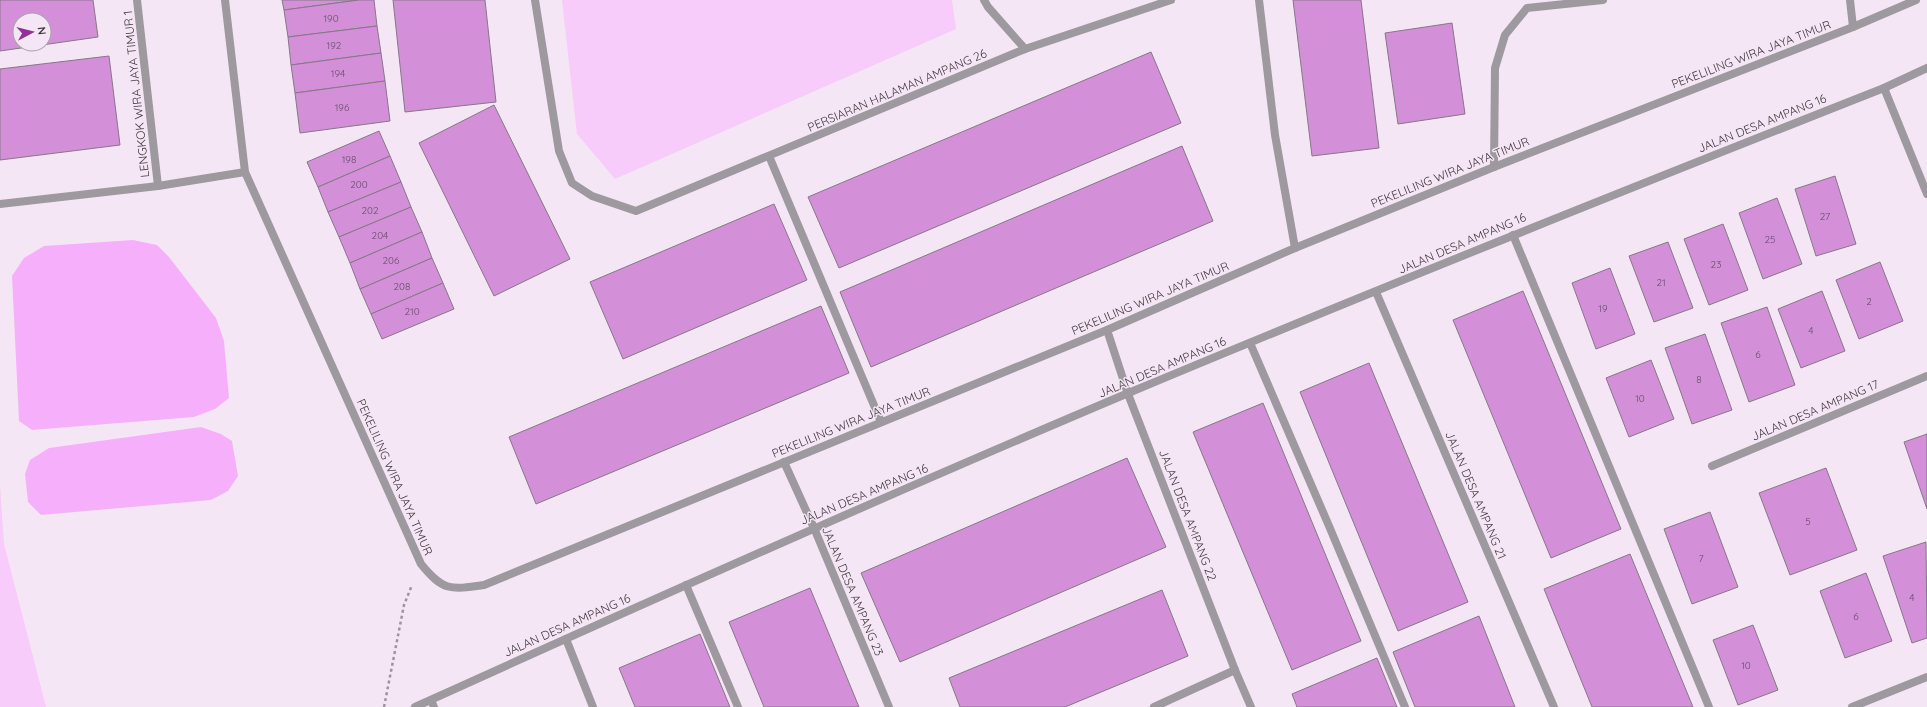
<svg xmlns="http://www.w3.org/2000/svg" width="1927" height="707" viewBox="0 0 1927 707" font-family="Quicksand,sans-serif">
<rect width="100%" height="100%" fill="#f5e6f6"/>
<!-- green -->
<g fill="#f7cbfa">
<path d="M562 0H952L956 29 615 179 577 134Z"/>
<path d="M0 484 4 544 46 707H0Z"/>
</g>
<!-- water -->
<g fill="#f6b0fb">
<path d="M133 240 157 245 169 257 216 318 224 341 229 398 215 409 194 417 32 430 19 421 12 276 24 258 44 246Z"/>
<path d="M201 427 221 434 232 441 238 476 228 491 211 500 41 515 28 502 25 474 30 460 49 448Z"/>
</g>
<!-- building -->
<g fill="#d48fd9" stroke="#857886" fill-rule="evenodd">
<path d="M0 0H93L98 37 0 51ZM20 20H44V44H20Z"/>
<path d="M282 0H359L284 10Z"/>
<path d="M359 0H374L377 26 288 37 284 10Z"/>
<path d="M393 0H485L496 102 405 112Z"/>
<path d="M1293 0H1361L1379 148 1312 156Z"/>
<path d="M1452 23 1465 114 1398 124 1385 33Z"/>
<path d="M377 26 381 53 291 65 288 37Z"/>
<path d="M1151 52 1181 123 839 268 808 197Z"/>
<path d="M381 53 385 81 295 93 291 65Z"/>
<path d="M109 56 120 145 0 160V69Z"/>
<path d="M385 81 390 121 300 133 295 93Z"/>
<path d="M494 105 570 259 494 296 419 143Z"/>
<path d="M379 131 390 156 318 187 307 162Z"/>
<path d="M1182 146 1213 221 871 367 840 292Z"/>
<path d="M390 156 401 182 328 212 318 187Z"/>
<path d="M1835 176 1856 244 1816 256 1795 189Z"/>
<path d="M401 182 411 207 339 237 328 212Z"/>
<path d="M1777 198 1802 264 1763 279 1739 213Z"/>
<path d="M774 204 807 280 623 359 590 282Z"/>
<path d="M411 207 422 232 350 263 339 237Z"/>
<path d="M1723 224 1748 290 1709 305 1684 239Z"/>
<path d="M422 232 432 258 360 289 350 263Z"/>
<path d="M1668 242 1693 308 1654 322 1629 256Z"/>
<path d="M432 258 443 283 371 314 360 289Z"/>
<path d="M1880 262 1903 321 1859 339 1836 280Z"/>
<path d="M1610 268 1635 334 1596 349 1572 283Z"/>
<path d="M443 283 454 309 382 339 371 314Z"/>
<path d="M1523 291 1621 529 1551 558 1453 320Z"/>
<path d="M1822 291 1845 351 1801 368 1778 309Z"/>
<path d="M821 306 849 373 536 504 509 437Z"/>
<path d="M1767 307 1795 385 1749 402 1721 323Z"/>
<path d="M1705 334 1732 410 1692 424 1665 348Z"/>
<path d="M1651 360 1674 419 1629 437 1606 378Z"/>
<path d="M1369 363 1468 602 1398 631 1300 392Z"/>
<path d="M1263 403 1361 641 1292 670 1193 432Z"/>
<path d="M1927 434V509L1904 442Z"/>
<path d="M1127 458 1166 547 900 662 861 573Z"/>
<path d="M1826 468 1857 550 1790 575 1759 493Z"/>
<path d="M1710 512 1738 587 1692 604 1664 529Z"/>
<path d="M1926 542 1927 638 1912 643 1883 556Z"/>
<path d="M1630 554 1693 707H1592L1544 589Z"/>
<path d="M1866 573 1892 641 1845 658 1820 591Z"/>
<path d="M810 588 859 707H764L729 622Z"/>
<path d="M1162 590 1188 656 1065 707H960L949 678Z"/>
<path d="M1479 616 1515 707H1415L1393 652Z"/>
<path d="M1753 625 1778 690 1738 705 1713 640Z"/>
<path d="M700 634 730 707H635L619 668Z"/>
<path d="M1377 658 1397 707H1297L1292 694Z"/>
</g>
<g fill="none" stroke-linecap="round" stroke-linejoin="round">
<!-- path -->
<path stroke="#9e939e" stroke-width="2.5" stroke-dasharray="3 3" stroke-linecap="butt" d="M384 707 404 605 412 585"/>
<!-- service -->
<g stroke="#9e989f" stroke-width="8">
<path d="M1250 343 1329 526 1405 707"/>
<path d="M686 585 738 707"/>
<path d="M431 700 434 707"/>
</g>
<!-- minor -->
<g stroke="#9e989f" stroke-width="8">
<path d="M137 0 158 186"/>
<path d="M535 0 559 151 572 183 592 196 636 211 1025 49 1171 0"/>
<path d="M984 0 988 7 1025 49"/>
<path d="M1259 0 1275 135 1295 248"/>
<path d="M1850 0 1853 27"/>
<path d="M1884 88 1927 194"/>
<path d="M769 156 881 422"/>
<path d="M1494 167 1495 68 1505 35 1527 8 1603 0"/>
<path d="M0 204 158 186 245 172"/>
<path d="M1513 235 1709 707"/>
<path d="M1376 292 1554 707"/>
<path d="M1107 330 1128 394 1235 670 1251 707"/>
<path d="M784 462 814 528 889 707"/>
<path d="M1712 466 1927 376"/>
<path d="M566 639 593 707"/>
<path d="M415 707C651 600 887 495 1126 394 1377 289 1630 188 1884 88L1927 68"/>
<path d="M1154 707 1235 670"/>
<path d="M1852 707 1927 677"/>
</g>
<!-- tertiary -->
<path stroke="#9e989f" stroke-width="8" d="M225 0 245 172 421 564C443 591 450 590 484 585L1107 330 1295 248 1494 167 1853 27 1916 0"/>
</g>
<g text-anchor="middle" dominant-baseline="central" stroke-width="3" stroke-linejoin="round" paint-order="stroke">
<!-- number labels -->
<g font-size="10" fill="#654f66">
<text x="331" y="18">190</text>
<text x="334" y="45">192</text>
<text x="338" y="73">194</text>
<text x="342" y="107">196</text>
<text x="349" y="159">198</text>
<text x="359" y="184">200</text>
<text x="370" y="210">202</text>
<text x="1825" y="216">27</text>
<text x="380" y="235">204</text>
<text x="1770" y="239">25</text>
<text x="391" y="260">206</text>
<text x="1716" y="264">23</text>
<text x="1661" y="282">21</text>
<text x="402" y="286">208</text>
<text x="1869" y="301">2</text>
<text x="1603" y="308">19</text>
<text x="412" y="311">210</text>
<text x="1811" y="330">4</text>
<text x="1758" y="354">6</text>
<text x="1699" y="379">8</text>
<text x="1640" y="398">10</text>
<text x="1808" y="521">5</text>
<text x="1701" y="558">7</text>
<text x="1912" y="597">4</text>
<text x="1856" y="616">6</text>
<text x="1746" y="665">10</text>
</g>
<!-- street labels -->
<g font-size="12" fill="#403a40" stroke="#f5e6f6">
<text transform="translate(1751 54) rotate(-21)">PEKELILING WIRA JAYA TIMUR</text>
<text transform="translate(897 90) rotate(-23)">PERSIARAN HALAMAN AMPANG 26</text>
<text transform="translate(136 94) rotate(-96)">LENGKOK WIRA JAYA TIMUR 1</text>
<text transform="translate(1762 123) rotate(-22)">JALAN DESA AMPANG 16</text>
<text transform="translate(1450 172) rotate(-22)">PEKELILING WIRA JAYA TIMUR</text>
<text transform="translate(1462 243) rotate(-23)">JALAN DESA AMPANG 16</text>
<text transform="translate(1150 298) rotate(-23)">PEKELILING WIRA JAYA TIMUR</text>
<text transform="translate(1162 367) rotate(-23)">JALAN DESA AMPANG 16</text>
<text transform="translate(1815 410) rotate(-23)">JALAN DESA AMPANG 17</text>
<text transform="translate(851 422) rotate(-22)">PEKELILING WIRA JAYA TIMUR</text>
<text transform="translate(395 477) rotate(66)">PEKELILING WIRA JAYA TIMUR</text>
<text transform="translate(864 494) rotate(-23)">JALAN DESA AMPANG 16</text>
<text transform="translate(1476 495) rotate(67)">JALAN DESA AMPANG 21</text>
<text transform="translate(1188 515) rotate(69)">JALAN DESA AMPANG 22</text>
<text transform="translate(853 591) rotate(67)">JALAN DESA AMPANG 23</text>
<text transform="translate(567 625) rotate(-24)">JALAN DESA AMPANG 16</text>
</g>
</g>
<!-- north arrow -->
<g transform="translate(32 32) rotate(83)"><circle r="19" fill="#f5e6f6" stroke="#ada1ad"/>
<path d="M0-3L7 15L0 10L-7 15Z" fill="#913199"/>
<text y="-6" font-size="11" font-weight="bold" text-anchor="middle" fill="#403a40">N</text>
</g>
</svg>
